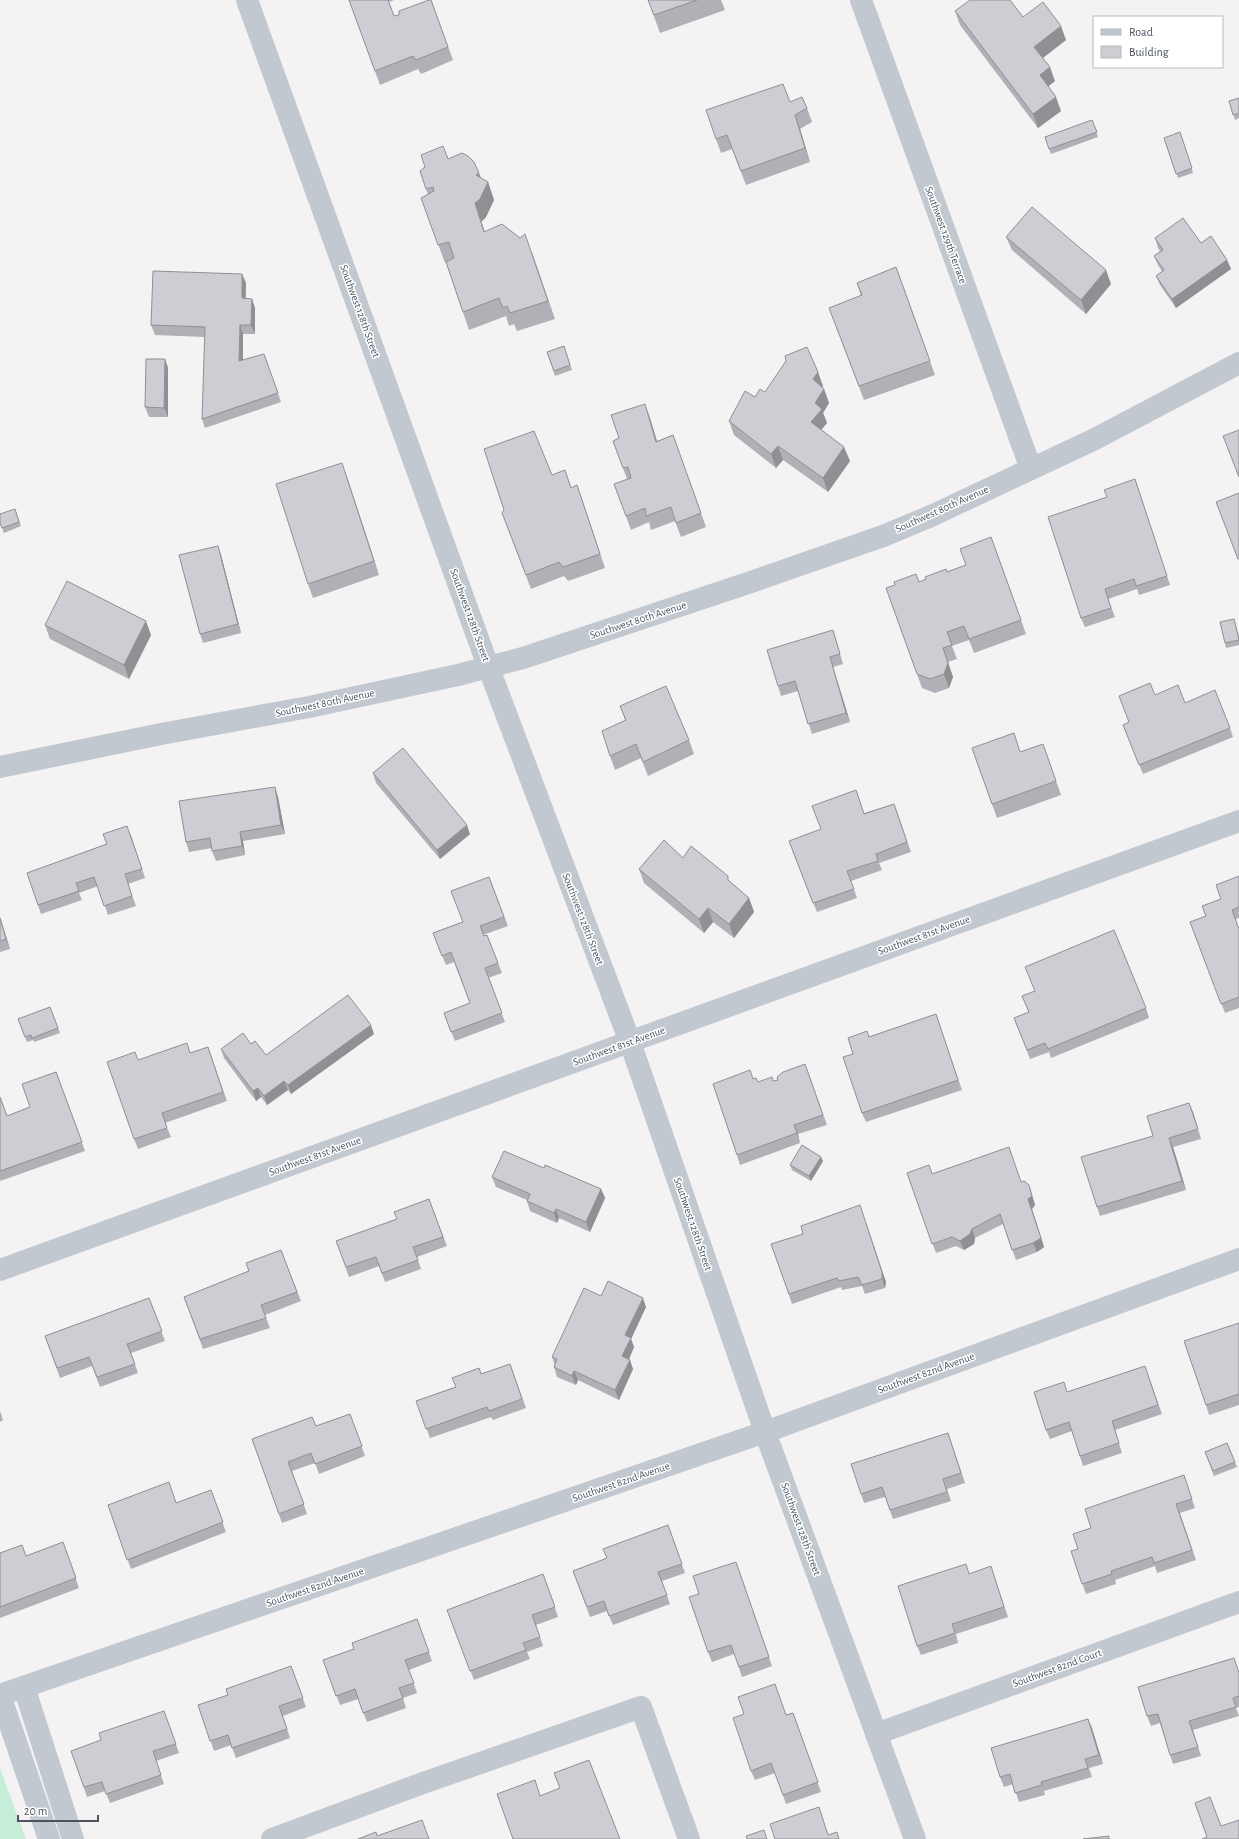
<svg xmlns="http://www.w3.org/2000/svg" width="1239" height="1839" viewBox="0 0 1239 1839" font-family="'Alegreya Sans',sans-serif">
<rect width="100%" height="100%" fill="#f4f2f2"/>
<!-- green -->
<path fill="#c4eed8" d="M0 1768 26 1839H0Z"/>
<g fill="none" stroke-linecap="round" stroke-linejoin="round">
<!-- minor -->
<g stroke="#c1c8d0" stroke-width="22">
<path d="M861 0 1031 469"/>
<path d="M0 767 161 734 309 707 458 675 523 658 754 581 883 536 931 516 1095 439 1239 363"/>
<path d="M0 1270 1239 821"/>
<path d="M24 1687 73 1839"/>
<path d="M0 1695 49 1839"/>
<path d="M876 1734 1239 1602"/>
<path d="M272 1839 423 1783 641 1707 689 1839"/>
</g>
<!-- tertiary -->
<g stroke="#c1c8d0" stroke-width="22">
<path d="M247 0 488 666 630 1042 765 1432 915 1839"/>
<path d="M0 1695 765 1432 1239 1259"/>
</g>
</g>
<!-- wall -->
<g fill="#afb1b6">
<path d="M349 0H394L389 2 394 16 399 15 431 0 453 60 421 74 418 69 380 85Z"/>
<path d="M648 0H721L725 10 660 33Z"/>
<path d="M955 11 1023 17 1066 40 1043 58 1055 81 1048 86 1061 111 1038 128 960 25Z"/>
<path d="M1239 98V118L1235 120 1229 101Z"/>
<path d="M790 102 807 108 812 122 800 129 810 162 746 185 732 149 721 153 716 139Z"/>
<path d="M1092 120 1098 137 1051 154 1045 137Z"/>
<path d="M1180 132 1193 173 1178 178 1164 138Z"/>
<path d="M448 159 488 182 494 200 486 217 481 222 485 232 532 252 555 319 517 331 514 324 509 326 506 316 469 330 446 262 445 263 421 198 428 195 420 171Z"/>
<path d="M1006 237 1111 284 1086 314 1012 250Z"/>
<path d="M1155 238 1201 243 1227 260 1231 269 1176 308 1160 285 1156 276 1162 271 1158 265 1154 256 1160 251 1158 248Z"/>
<path d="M896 267 935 375 864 400 829 308 861 296 857 283Z"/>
<path d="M242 274 246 283V298L252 299 255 308V334H243V360L264 354 281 402 205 428 202 419 205 337 155 335 151 325Z"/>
<path d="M564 346 572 370 555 376 547 352Z"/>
<path d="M165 359 168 368V417H149L145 407Z"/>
<path d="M823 386 822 387 824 389 829 403 823 413 827 423 821 430 850 461 828 492 783 460 776 468 734 435 729 421 755 397 765 392Z"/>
<path d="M650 418 657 441 673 435 706 527 681 537 675 521 651 530 649 522 631 530 614 484 627 479 613 441Z"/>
<path d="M552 475 572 488 582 499 605 568 568 581 564 576 531 589 507 526Z"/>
<path d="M347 477 379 575 313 598 308 584Z"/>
<path d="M1138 489 1170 585 1139 595 1137 589 1108 599 1115 617 1085 627 1081 618Z"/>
<path d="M15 509 21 526 4 533 0 523Z"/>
<path d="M991 537 1026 634 974 653 969 640 952 646 957 659 948 662 953 677 949 688 935 693 922 688 886 588 919 582 966 565Z"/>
<path d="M218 546 221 555 241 633 203 643 200 634Z"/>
<path d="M1234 619 1239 636V645L1226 648 1225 643Z"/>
<path d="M45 625 151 635 129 679 50 639Z"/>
<path d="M836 640 843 664 833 667 850 722 812 734 798 691 781 696 778 686Z"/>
<path d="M1155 695 1185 703 1230 728 1233 737 1143 774 1123 725 1129 722 1119 696Z"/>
<path d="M620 706 689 740 694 754 648 776 641 758 615 770 610 756 625 720Z"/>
<path d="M1043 744 1061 795 997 818 972 748 1021 752Z"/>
<path d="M373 773 470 834 440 859 376 783Z"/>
<path d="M275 787 278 797 285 834 243 841 245 855 216 861 212 851V848L189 852 186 842Z"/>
<path d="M856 790 864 813 894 804 911 852 879 863 882 870 851 881 857 898 817 912 792 850 821 829Z"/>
<path d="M131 835 145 878 128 884 136 906 108 915 98 886 79 893 82 900 41 914 27 873Z"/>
<path d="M683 858 731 883 749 898 754 912 734 938 713 922 704 933 644 883 639 869Z"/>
<path d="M1239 876V918L1235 919 1239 929V1008L1225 1013 1190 922 1206 916 1202 906 1221 899Z"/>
<path d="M489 877 508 926 483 935H487L502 973 488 978 505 1022 455 1041 444 1013 470 1003 454 962 446 965 433 933 462 922Z"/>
<path d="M0 917 10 949 0 952Z"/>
<path d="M1025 967 1146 1008 1149 1018 1051 1058 1049 1052 1030 1059 1014 1018 1029 1012 1022 996 1035 991Z"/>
<path d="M50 1007 60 1033 34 1042 33 1040 27 1042 18 1019Z"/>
<path d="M936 1014 962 1090 866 1122 862 1113 853 1054 869 1037Z"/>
<path d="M374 1034 291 1094 288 1090 267 1105 261 1097 256 1101 224 1058 221 1049 251 1044 266 1055Z"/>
<path d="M208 1047 227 1101 165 1123 171 1137 138 1149 134 1139 138 1060 191 1053Z"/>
<path d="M805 1064 827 1125 798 1134 800 1143 740 1165 737 1155 753 1079 758 1082 773 1081 778 1080Z"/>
<path d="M56 1072 85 1151 0 1181V1097L7 1116 30 1107Z"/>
<path d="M1193 1112 1201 1139 1173 1147 1186 1190 1100 1216 1097 1207Z"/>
<path d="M823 1161 811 1181 792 1170 790 1165Z"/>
<path d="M544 1168 601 1189 605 1198 590 1232 559 1218 557 1223 530 1211 527 1201V1200L496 1187 492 1177Z"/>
<path d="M907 1173 932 1174 1021 1182 1032 1195 1035 1205 1032 1209 1044 1247 1037 1252 1016 1260 1003 1224 975 1238 974 1244 964 1250 956 1246 936 1253Z"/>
<path d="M429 1199 447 1246 417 1257 421 1269 385 1282 379 1266 349 1277 336 1241 396 1219Z"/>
<path d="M801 1226 886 1282 885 1288 865 1294 862 1286 842 1290 841 1287 792 1304 771 1244 803 1234Z"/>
<path d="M281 1250 301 1301 265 1315 270 1328 203 1349 184 1297 248 1271Z"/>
<path d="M601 1296 646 1307 631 1339 634 1347 629 1359 633 1369 619 1400 578 1380 576 1385 557 1377 554 1367 555 1366 552 1357Z"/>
<path d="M149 1298 165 1341 131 1353 138 1373 100 1387 92 1366 60 1378 45 1336Z"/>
<path d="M1239 1323V1405L1209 1415 1206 1405Z"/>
<path d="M510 1364 526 1408 493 1420 491 1417 430 1438 416 1401 455 1387 481 1374Z"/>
<path d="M1145 1366 1162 1414 1115 1430 1122 1453 1083 1466 1072 1431 1050 1439 1046 1430 1067 1392Z"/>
<path d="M0 1411 3 1420 0 1422Z"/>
<path d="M350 1414 365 1456 319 1474 315 1463 292 1471 307 1514 282 1523 252 1439 316 1426Z"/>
<path d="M948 1433 965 1483 947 1489 951 1501 893 1519 885 1497 864 1503 861 1494Z"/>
<path d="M1227 1443 1237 1467 1214 1476 1205 1452Z"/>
<path d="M1184 1475 1195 1508 1180 1513 1196 1560 1157 1573 1155 1566 1115 1580 1116 1584 1086 1594 1071 1551 1078 1549 1091 1528Z"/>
<path d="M211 1490 226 1532 131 1569 108 1505 176 1503Z"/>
<path d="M668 1525 685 1573 662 1581 670 1604 613 1625 607 1611 590 1617 573 1571 607 1558Z"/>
<path d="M63 1542 79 1588 0 1618V1553L26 1556Z"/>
<path d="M736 1562 772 1666 742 1677 734 1654 712 1662 708 1652 699 1594Z"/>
<path d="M969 1573 994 1576 1008 1617 956 1634 958 1643 921 1655 917 1646Z"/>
<path d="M543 1574 558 1617 536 1625 543 1646 527 1652 530 1659 474 1680 447 1610Z"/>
<path d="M417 1619 432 1661 409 1670 417 1693 403 1698 406 1708 367 1722 358 1699 340 1705 323 1660 354 1649Z"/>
<path d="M291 1666 306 1707 283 1716 290 1738 236 1758 231 1745 214 1751 198 1705 228 1695Z"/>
<path d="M1239 1671V1707L1236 1708 1239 1716 1193 1730 1201 1756 1173 1764 1160 1723 1151 1726 1147 1716Z"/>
<path d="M164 1711 179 1753 156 1761 164 1784 110 1803 105 1791 87 1797 71 1751 101 1740Z"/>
<path d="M793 1713 821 1792 786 1804 775 1773 755 1780 751 1771 786 1715Z"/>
<path d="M1088 1719 1103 1764 1089 1768 1092 1777 1044 1791 1045 1795 1019 1802 1013 1784 1004 1787 1000 1777Z"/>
</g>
<!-- shaded-wall -->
<g fill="#8f9094">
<path d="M1061 26 1066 40 1040 60 1034 47Z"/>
<path d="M1050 67 1055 81 1045 89 1040 75Z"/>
<path d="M1056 97 1061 111 1038 128 1033 114Z"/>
<path d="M795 115 800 129 810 162 805 148Z"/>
<path d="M479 173 485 189 488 182 494 200 486 217 481 222 491 250 475 203 476 175Z"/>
<path d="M1227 260 1231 269 1176 308 1172 299Z"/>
<path d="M1106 270 1111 284 1086 314 1081 300Z"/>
<path d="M242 274 246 283 245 307 242 298Z"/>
<path d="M252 299 255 308V334L251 325Z"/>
<path d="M240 325 243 334V371L239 361Z"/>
<path d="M165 359 168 368V417L164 408Z"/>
<path d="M818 372 823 386 818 393 813 379Z"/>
<path d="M824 389 829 403 823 413 827 423 816 436 811 422 815 403Z"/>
<path d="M645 404 650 418 661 455 656 442Z"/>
<path d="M778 446 783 460 776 468 771 454Z"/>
<path d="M844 447 850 461 828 492 823 478Z"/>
<path d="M342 463 347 477 379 575 374 561Z"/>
<path d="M218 546 221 555 241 633 238 624Z"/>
<path d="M146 621 151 635 129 679 124 665Z"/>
<path d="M943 648 953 677 949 688 944 674Z"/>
<path d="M830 657 833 667 850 722 846 713Z"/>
<path d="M275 787 278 797 285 834 281 825Z"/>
<path d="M467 825 470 834 440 859 437 850Z"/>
<path d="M240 832 243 841 245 855 242 846Z"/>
<path d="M749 898 754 912 734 938 729 924Z"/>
<path d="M708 908 713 922 704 933 699 919Z"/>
<path d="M0 917 10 949 6 939Z"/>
<path d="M371 1025 374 1034 291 1094 288 1085Z"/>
<path d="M284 1081 288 1090 267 1105 264 1096Z"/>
<path d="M258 1088 261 1097 256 1101 253 1091Z"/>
<path d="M1189 1103 1193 1112 1201 1139 1198 1129Z"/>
<path d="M794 1125 798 1134 800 1143 797 1133Z"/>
<path d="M1169 1138 1173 1147 1186 1190 1182 1181Z"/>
<path d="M821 1157 823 1161 811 1181 809 1176Z"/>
<path d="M1029 1185 1035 1205 1032 1209 1044 1247 1037 1252 1033 1243 1028 1199Z"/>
<path d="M601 1189 605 1198 590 1232 586 1222Z"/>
<path d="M556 1209 559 1218 557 1223 554 1213Z"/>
<path d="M863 1214 886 1282 885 1288 882 1279Z"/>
<path d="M972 1229 975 1238 974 1244 964 1250 960 1241Z"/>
<path d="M643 1298 646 1307 631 1339 634 1347 626 1366 622 1356 625 1335Z"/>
<path d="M630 1360 633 1369 619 1400 615 1390Z"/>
<path d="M574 1371 578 1380 576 1385 572 1376Z"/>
<path d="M1088 1719 1092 1728 1103 1764 1099 1755Z"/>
</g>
<!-- building -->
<g fill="#ccced4" stroke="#8f9094">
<path d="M349 0H388L394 16 399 15V11L429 0H431L448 47 416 60 413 56 375 71Z"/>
<path d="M648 0H697L654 15Z"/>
<path d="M970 0H1010L1023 17 1043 2 1061 26 1034 47 1050 67 1040 75 1056 97 1033 114 955 11Z"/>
<path d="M783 84 790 102 802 97 807 108 795 115 805 148 741 171 727 135 716 139 706 110Z"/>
<path d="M1239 98V113L1233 115 1229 101Z"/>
<path d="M1092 120 1097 132 1049 149 1045 137Z"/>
<path d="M1180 132 1192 168 1176 174 1164 138Z"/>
<path d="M443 146 448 159 462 153 468 156 474 162 479 173 476 175 488 182 480 199 475 203 484 232 502 224 520 238 525 234 548 301 510 313 507 306 503 308 499 298 463 312 446 262 454 258 449 242 438 245 421 198 434 191 433 187 426 189 420 171 425 167 421 155Z"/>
<path d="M1032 207 1106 270 1081 300 1006 237Z"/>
<path d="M1183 218 1201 243 1211 236 1227 260 1172 299 1156 276 1164 270 1154 256 1163 250 1155 238Z"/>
<path d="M896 267 930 361 859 386 829 308 862 295 857 283Z"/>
<path d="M153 271 242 274V298L252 299 251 325H240L239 361 264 354 278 393 202 419 205 327 151 325Z"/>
<path d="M564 346 570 365 554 371 547 352Z"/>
<path d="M807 347 818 372 813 379 824 389 815 403 822 409 811 422 844 447 823 478 778 446 771 454 729 421 745 391 755 397 760 389 765 392 786 361 785 356Z"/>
<path d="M146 359H165L164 408 145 407Z"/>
<path d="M645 404 656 442 673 435 701 513 676 523 671 507 646 516 645 508 626 516 614 484 631 478 628 467 623 468 613 441 619 438 611 415Z"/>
<path d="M1239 430V477L1223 436Z"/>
<path d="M534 431 552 475 565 470 571 488 577 485 600 554 563 567 559 562 526 575 502 513 504 510 484 449Z"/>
<path d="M342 463 374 561 308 584 276 484Z"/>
<path d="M1135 479 1167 576 1136 586 1134 579 1105 589 1111 608 1081 618 1048 517 1107 497 1104 490Z"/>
<path d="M1239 493V559H1238L1216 502Z"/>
<path d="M15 509 19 522 2 528 0 523V514Z"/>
<path d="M991 537 1021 620 969 639 964 626 947 632 952 645 943 648 948 663 944 674 930 679 917 674 886 588 895 585 894 582 916 574 919 582 926 579 925 577 946 569 947 572 966 565 960 549Z"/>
<path d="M218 546 238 624 200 634 179 555Z"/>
<path d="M67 581 146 621 124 665 45 625Z"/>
<path d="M1234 619 1239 640 1225 643 1220 622Z"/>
<path d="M833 630 840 654 830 657 846 713 808 724 795 681 778 686 767 650Z"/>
<path d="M1150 683 1155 695 1178 685 1185 703 1215 690 1230 728 1139 765 1123 725 1129 722 1119 696Z"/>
<path d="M666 686 689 740 643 762 636 744 610 756 602 731 626 720 620 706Z"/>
<path d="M1014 733 1020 752 1043 744 1056 781 992 804 972 748Z"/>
<path d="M403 748 467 825 437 850 373 773Z"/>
<path d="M275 787 281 825 240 832 242 846 212 851 210 838 186 842 179 801Z"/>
<path d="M856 790 864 814 894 804 907 842 876 854 878 861 847 871 854 889 813 903 789 841 821 829 812 806Z"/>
<path d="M127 826 142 869 125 874 132 896 104 906 94 877 76 883 79 891 38 905 27 873 107 844 103 834Z"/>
<path d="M664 840 683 858 691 846 728 876V880L749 898 729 924 708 908 699 919 639 869Z"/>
<path d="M1239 876V907L1232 910 1239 929V997L1221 1004 1190 922 1206 916 1202 906 1221 899 1216 885Z"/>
<path d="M489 877 504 917 480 926 484 936 487 935 498 963 485 968 502 1013 451 1032 444 1013 470 1003 451 952 442 956 433 933 463 922 451 891Z"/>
<path d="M0 918 6 939 0 941Z"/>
<path d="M1114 930 1146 1008 1048 1049 1045 1043 1027 1050 1014 1018 1029 1012 1022 996 1035 991 1025 967Z"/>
<path d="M348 995 371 1025 288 1085 284 1081 264 1096 258 1088 253 1091 221 1049 243 1033 251 1044 255 1041 266 1055Z"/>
<path d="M50 1007 58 1028 32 1038 31 1035 25 1037 18 1019Z"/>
<path d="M936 1014 958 1080 862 1113 843 1057 853 1054 848 1038 867 1031 869 1037Z"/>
<path d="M187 1043 190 1053 208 1047 223 1092 162 1113 167 1128 134 1139 107 1062 135 1052 138 1060Z"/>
<path d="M805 1064 823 1115 794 1125 797 1133 737 1155 713 1084 750 1070 753 1079 756 1078 758 1082 772 1077 773 1081 778 1080 777 1077 783 1072Z"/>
<path d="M56 1072 82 1142 0 1171V1097L7 1116 30 1107 22 1084Z"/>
<path d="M1189 1103 1198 1129 1169 1138 1182 1181 1097 1207 1081 1157 1153 1136 1147 1116Z"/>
<path d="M802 1145 821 1157 809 1176 790 1165Z"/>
<path d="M1009 1147 1021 1182 1024 1181 1029 1185 1032 1196 1028 1199 1041 1238 1033 1243 1012 1250 1000 1214 972 1229 970 1234 960 1241 952 1237 932 1244 907 1173 929 1165 932 1174Z"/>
<path d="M504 1151 544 1168 545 1165 601 1189 586 1222 556 1209 554 1213 527 1201 530 1194 492 1177Z"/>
<path d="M429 1199 443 1237 413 1247 418 1260 382 1273 376 1257 346 1267 336 1241 397 1219 394 1212Z"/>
<path d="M860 1205 882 1272V1279L862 1285 858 1277 839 1281 837 1278 789 1294 771 1244 803 1234 801 1226Z"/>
<path d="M281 1250 297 1292 261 1305 266 1318 200 1339 184 1297 249 1271 246 1263Z"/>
<path d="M608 1281 643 1298 625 1335 631 1338 622 1356 630 1360 615 1390 574 1371 572 1376 554 1367 557 1359 552 1357 584 1288 601 1296Z"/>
<path d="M149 1298 162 1331 127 1344 135 1364 97 1377 89 1357 57 1368 45 1336Z"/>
<path d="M1239 1323V1394L1206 1405 1184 1341Z"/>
<path d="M510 1364 522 1399 489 1411 487 1407 426 1429 416 1401 456 1387 452 1378 479 1368 481 1374Z"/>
<path d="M1145 1366 1158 1405 1112 1421 1119 1443 1080 1456 1069 1422 1046 1430 1034 1392 1064 1382 1067 1392Z"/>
<path d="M350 1414 362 1446 315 1464 311 1453 288 1462 304 1504 279 1514 252 1439 312 1417 316 1426Z"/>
<path d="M948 1433 961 1473 943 1479 947 1492 890 1510 882 1487 861 1494 851 1464Z"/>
<path d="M1227 1443 1235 1462 1213 1471 1205 1452Z"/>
<path d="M1184 1475 1192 1499 1176 1504 1192 1550 1154 1563 1152 1557 1111 1571 1112 1574 1082 1584 1071 1551 1078 1549 1073 1534 1091 1528 1085 1509Z"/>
<path d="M169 1482 176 1503 211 1490 223 1522 127 1560 108 1505Z"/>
<path d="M668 1525 682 1564 658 1572 667 1595 609 1616 604 1601 587 1607 573 1571 607 1558 603 1549Z"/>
<path d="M63 1542 76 1578 0 1607V1553L22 1545 26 1556Z"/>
<path d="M736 1562 769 1657 739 1667 731 1645 708 1652 689 1597 699 1594 693 1576Z"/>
<path d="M966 1564 969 1574 991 1566 1004 1607 952 1624 955 1633 917 1646 898 1586Z"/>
<path d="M543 1574 555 1607 532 1615 540 1637 523 1643 526 1650 470 1671 447 1610Z"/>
<path d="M417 1619 429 1652 405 1660 414 1683 399 1688 403 1698 363 1713 355 1689 336 1696 323 1660 354 1649 352 1643Z"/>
<path d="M1234 1658 1239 1673V1696L1233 1698 1236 1707 1189 1721 1198 1747 1170 1755 1158 1714 1147 1716 1138 1687Z"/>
<path d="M291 1666 303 1698 279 1706 287 1729 232 1748 228 1735 210 1741 198 1705 228 1695 226 1689Z"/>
<path d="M775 1684 786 1715 793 1713 818 1782 783 1795 771 1763 751 1771 733 1718 744 1714 738 1697Z"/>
<path d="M164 1711 176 1744 153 1751 161 1775 106 1794 102 1782 84 1787 71 1751 101 1740 99 1733Z"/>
<path d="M1088 1719 1099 1755 1085 1759 1088 1768 1041 1782 1042 1785 1015 1793 1010 1774 1000 1777 991 1748Z"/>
<path d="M589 1760 620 1839H513L497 1794 535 1780 540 1796 560 1788 554 1773Z"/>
<path d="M1210 1797 1221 1826 1239 1820V1839H1202L1207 1837 1195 1803Z"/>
<path d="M819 1807 828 1835 837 1832 839 1839H775L770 1824Z"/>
<path d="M422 1820 429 1839H358L376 1832 377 1836Z"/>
<path d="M764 1830 767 1839H747L746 1836Z"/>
<path d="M1109 1836V1839H1083Z"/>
</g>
<g text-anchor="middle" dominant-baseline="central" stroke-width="3" stroke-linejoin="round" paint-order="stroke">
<!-- street labels -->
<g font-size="11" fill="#4b535f" stroke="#fff">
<text transform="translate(946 235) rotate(70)">Southwest 129th Terrace</text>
<text transform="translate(360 311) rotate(70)">Southwest 128th Street</text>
<text transform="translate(942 509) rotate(-24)">Southwest 80th Avenue</text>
<text transform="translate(470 615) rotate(70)">Southwest 128th Street</text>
<text transform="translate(638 620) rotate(-18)">Southwest 80th Avenue</text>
<text transform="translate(325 703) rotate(-12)">Southwest 80th Avenue</text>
<text transform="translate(583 919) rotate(69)">Southwest 128th Street</text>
<text transform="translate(924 935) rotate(-20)">Southwest 81st Avenue</text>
<text transform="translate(619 1046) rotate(-20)">Southwest 81st Avenue</text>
<text transform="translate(315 1156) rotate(-20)">Southwest 81st Avenue</text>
<text transform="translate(693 1224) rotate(71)">Southwest 128th Street</text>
<text transform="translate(926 1373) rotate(-20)">Southwest 82nd Avenue</text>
<text transform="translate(621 1482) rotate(-19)">Southwest 82nd Avenue</text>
<text transform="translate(801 1529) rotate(70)">Southwest 128th Street</text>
<text transform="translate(315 1587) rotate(-19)">Southwest 82nd Avenue</text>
<text transform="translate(1057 1668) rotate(-20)">Southwest 82nd Court</text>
</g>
</g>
<!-- legend -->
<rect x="1093" y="16" width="130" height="52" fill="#ffffff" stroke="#b7babf"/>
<rect x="1101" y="29" width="20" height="6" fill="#c1c8d0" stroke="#b7babf"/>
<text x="1129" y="36" font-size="12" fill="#4b535f">Road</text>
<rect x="1101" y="46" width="20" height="12" fill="#ccced4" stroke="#b7babf"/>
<text x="1129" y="56" font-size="12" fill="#4b535f">Building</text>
<!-- scale -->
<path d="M18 1815v6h80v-6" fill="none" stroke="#4b535f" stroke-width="2"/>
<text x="24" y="1815" font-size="12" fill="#4b535f" stroke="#ffffff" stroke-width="3" paint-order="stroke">20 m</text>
</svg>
